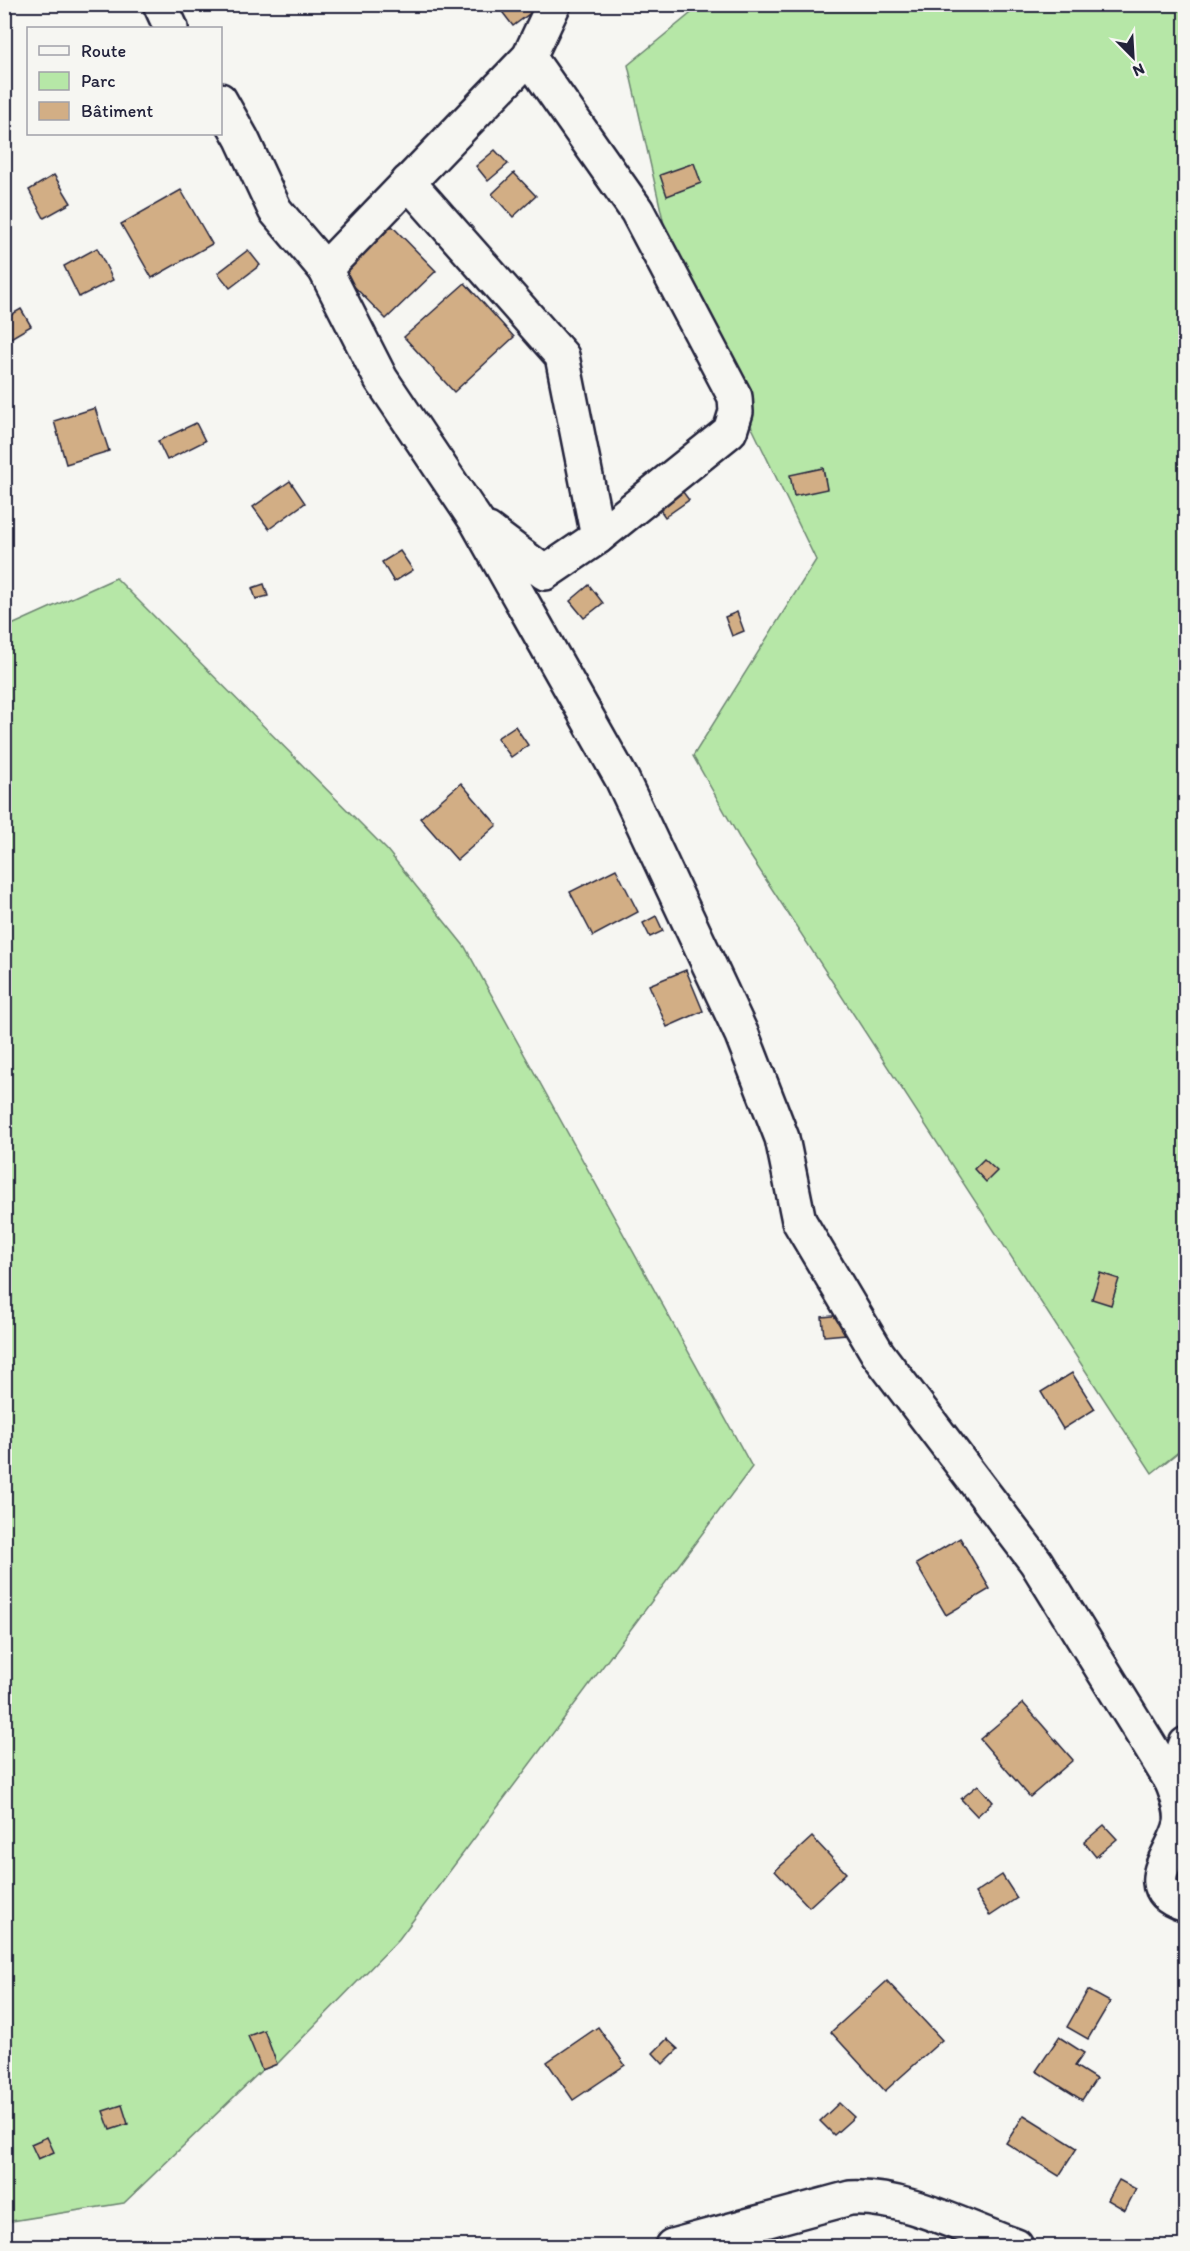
<svg xmlns="http://www.w3.org/2000/svg" width="1190" height="2251" viewBox="0 0 1190 2251" font-family="Itim,sans-serif">
<rect width="100%" height="100%" fill="#f6f6f2"/>
<filter id="ink" filterUnits="userSpaceOnUse"><feTurbulence type="fractalNoise" baseFrequency=".0167" numOctaves="2"/><feDisplacementMap in="SourceGraphic" scale="12" xChannelSelector="R" yChannelSelector="G"/><feConvolveMatrix kernelMatrix="1 2 1 2 8 2 1 2 1" color-interpolation-filters="sRGB"/></filter>
<g filter="url(#ink)">
<!-- green -->
<g fill="#b6e7a7" stroke="#6c8471" stroke-width="1.5">
<path d="M701 5H1185L1186 1446 1152 1473 744 846 693 756 816 560 673 264 628 65Z"/>
<path d="M116 578 387 850 465 947 752 1467 399 1939 277 2064 262 2070 124 2203 5 2222V628Z"/>
</g>
<!-- building -->
<g fill="#d2ae85" stroke="#22223b" stroke-width="1.5">
<path d="M505 4H528L533 11 513 26 500 9Z"/>
<path d="M495 150 508 164 488 181 476 166Z"/>
<path d="M694 163 701 183 667 196 660 175Z"/>
<path d="M514 173 536 196 513 217 492 194Z"/>
<path d="M54 175 71 203 44 218 29 190Z"/>
<path d="M181 190 212 244 152 278 121 224Z"/>
<path d="M392 226 436 271 386 319 342 274Z"/>
<path d="M97 248 113 280 79 297 64 266Z"/>
<path d="M248 250 260 265 230 288 218 273Z"/>
<path d="M465 283 514 337 454 392 404 337Z"/>
<path d="M21 309 31 326 4 342V319Z"/>
<path d="M95 408 109 451 66 464 54 421Z"/>
<path d="M196 423 205 441 167 460 158 441Z"/>
<path d="M823 468 827 489 794 496 790 475Z"/>
<path d="M290 481 305 503 269 529 253 507Z"/>
<path d="M677 484 689 500 665 517 654 501Z"/>
<path d="M400 551 413 570 394 582 382 562Z"/>
<path d="M264 584 268 596 256 599 252 588Z"/>
<path d="M589 585 603 603 584 618 570 601Z"/>
<path d="M737 612 744 631 732 636 725 617Z"/>
<path d="M515 726 528 745 511 757 497 738Z"/>
<path d="M461 783 497 825 457 860 420 818Z"/>
<path d="M616 869 638 912 593 936 570 892Z"/>
<path d="M656 916 663 931 650 937 643 923Z"/>
<path d="M686 970 703 1011 667 1027 649 985Z"/>
<path d="M984 1159 997 1171 986 1182 974 1169Z"/>
<path d="M1100 1273 1119 1279 1111 1305 1092 1299Z"/>
<path d="M844 1315 846 1334 824 1336 822 1317Z"/>
<path d="M1072 1373 1095 1409 1063 1429 1041 1392Z"/>
<path d="M960 1538 990 1589 946 1615 916 1564Z"/>
<path d="M1023 1703 1073 1760 1030 1797 980 1739Z"/>
<path d="M978 1785 993 1802 977 1816 961 1799Z"/>
<path d="M1104 1825 1117 1839 1096 1857 1084 1842Z"/>
<path d="M812 1837 846 1873 809 1907 775 1871Z"/>
<path d="M1002 1875 1017 1898 990 1916 975 1893Z"/>
<path d="M887 1981 942 2040 885 2091 831 2032Z"/>
<path d="M1088 1990 1110 2002 1088 2039 1067 2027Z"/>
<path d="M598 2027 625 2065 573 2100 547 2062Z"/>
<path d="M264 2030 277 2064 262 2070 248 2036Z"/>
<path d="M1059 2037 1084 2053 1075 2066 1096 2079 1082 2100 1036 2071Z"/>
<path d="M667 2039 678 2049 663 2064 653 2053Z"/>
<path d="M839 2103 854 2117 834 2135 820 2121Z"/>
<path d="M122 2105 128 2124 110 2130 103 2111Z"/>
<path d="M1024 2115 1077 2148 1059 2176 1006 2143Z"/>
<path d="M47 2137 54 2152 38 2159 31 2144Z"/>
<path d="M1119 2180 1136 2189 1125 2210 1108 2200Z"/>
</g>
<g fill="none" stroke-linecap="round" stroke-linejoin="round">
<!-- minor casing -->
<g stroke="#22223b" stroke-width="38">
<g id="minor">
<path d="M160 4 171 28"/>
<path d="M529 57 637 211 735 397 736 412 730 431 598 537"/>
<path d="M220 100 242 139 275 210 325 269 381 379 477 522 622 779 742 1035 782 1138 799 1221 878 1354 1036 1562 1172 1782 1186 1744"/>
<path d="M408 182 562 356 598 537 545 573 488 530"/>
<path d="M325 269 529 57 554 4"/>
<path d="M1172 1782C1177 1796 1183 1809 1181 1823 1176 1853 1133 1889 1186 1905"/>
<path d="M672 2246 850 2198C904 2195 965 2228 1016 2246"/>
</g>
</g>
<!-- minor -->
<use href="#minor" stroke="#f6f6f2" stroke-width="33"/>
</g>
</g>
<!-- margin -->
<rect width="1190" height="2251" fill="none" stroke="#f6f6f2" stroke-width="24"/>
<rect x="12" y="12" width="1166" height="2227" fill="none" stroke="#22223b" stroke-width="2" filter="url(#ink)"/>
<!-- legend -->
<rect x="27" y="27" width="195" height="108" fill="#f6f6f2" stroke="#a1a1a9" stroke-width="1.5"/>
<rect x="39" y="46" width="30" height="9" fill="#f6f6f2" stroke="#a1a1a9" stroke-width="1.5"/>
<text x="81" y="57" font-size="18" fill="#22223b">Route</text>
<rect x="39" y="72" width="30" height="18" fill="#b6e7a7" stroke="#a1a1a9" stroke-width="1.5"/>
<text x="81" y="87" font-size="18" fill="#22223b">Parc</text>
<rect x="39" y="102" width="30" height="18" fill="#d2ae85" stroke="#a1a1a9" stroke-width="1.5"/>
<text x="81" y="117" font-size="18" fill="#22223b">Bâtiment</text>
<!-- north arrow -->
<g transform="translate(1133 57) rotate(156)" stroke="#f6f6f2" stroke-width="4.5" paint-order="stroke">
<path d="M0-4.5L10 22L0 15L-10 22Z" fill="#22223b"/>
<text y="-9" font-size="16" font-weight="bold" text-anchor="middle" fill="#22223b">N</text>
</g>
</svg>
